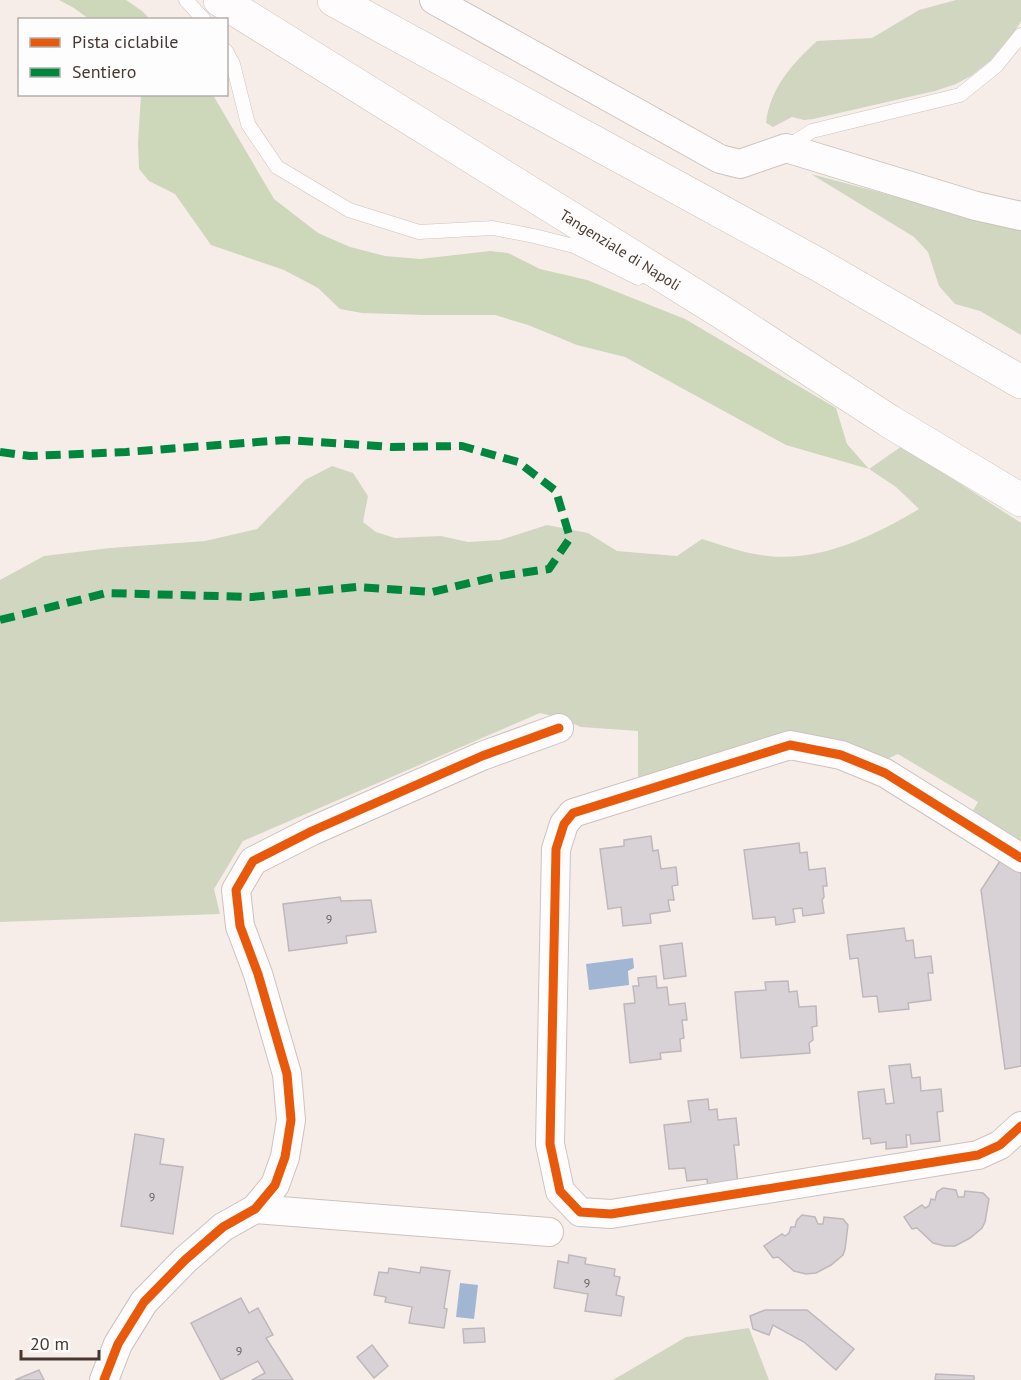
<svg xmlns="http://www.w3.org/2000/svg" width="1021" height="1380" viewBox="0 0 1021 1380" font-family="'PT Sans',sans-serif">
<rect width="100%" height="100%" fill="#f6ede9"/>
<!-- green -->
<g fill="#d1d6c1">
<path d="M956 0H1021V21L1013 34 990 61 971 76 956 84 935 91 813 119 804 120 792 117 773 127 766 123C770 88 792 64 817 41L872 38 919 10Z"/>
<path d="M811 174 1021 230V335L980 311 955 304 939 286 928 252 914 237Z"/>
<path d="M902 446 1021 523V847L971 814 978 802 898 754 883 761 799 736 638 782V731L581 727 560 718 540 713 243 841 214 889 220 914 0 922V580L44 556 110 548 205 541 257 529 305 480 332 466 353 473 368 496 363 522 376 532 395 538 441 536 468 542 500 540 547 525 588 533 617 551 677 556 702 539C719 544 737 551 755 554 813 566 870 538 919 509L896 487 869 469Z"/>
<path d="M749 1328 769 1380H613L686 1337Z"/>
</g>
<!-- forest -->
<g fill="#cdd7ba">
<path d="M59 0H126L142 11 150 19H89L74 8Z"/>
<path d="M141 95H213L274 199 318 233 350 247 385 256 420 259 490 251 508 253 540 269 587 280 685 319 836 408 847 444 869 469 786 445 625 357 577 345 528 325 495 315H425L362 313 340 309 318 288 284 270 211 245 175 194 149 181 139 169 138 143Z"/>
</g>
<!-- water -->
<g fill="#a1b6d2">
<path d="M633 958 634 968 628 971 629 985 589 990 586 964Z"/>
<path d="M460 1283 478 1285 474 1319 456 1317Z"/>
</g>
<!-- building -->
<g fill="#d8d2d6" stroke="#beb8bc" stroke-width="1.5">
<path d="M651 836 653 851 658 850 661 869 676 867 678 885 672 886 674 900H668L670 911 650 914 651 923 623 926 621 907 608 909 600 849 624 846V840Z"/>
<path d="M799 843 800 853 807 852 809 870 825 868 827 886H823L824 897 822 900 824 913 803 916 802 908 793 909 795 922 776 925 775 917 753 919 744 850Z"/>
<path d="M1004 855 1021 866V1066L1005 1069 981 890Z"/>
<path d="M340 897 341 901 371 900 376 932 346 936 347 943 289 951 283 904Z"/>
<path d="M904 928 906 941 913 940 915 958 931 956 933 973H928L931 1000 908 1003 909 1009 879 1012 877 996 863 997 858 958 850 959 847 935Z"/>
<path d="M682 943 686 976 664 979 660 946Z"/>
<path d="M656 976 657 988 667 987 669 1005 685 1003 687 1020H682L684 1038 680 1039 681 1051 660 1053 661 1059 630 1063 624 1004 635 1003 633 986H639L638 978Z"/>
<path d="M788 981 789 992 797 991 799 1007 816 1006 817 1026 812 1027 813 1040 809 1043 810 1053 741 1058 735 992 766 990 765 982Z"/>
<path d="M910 1064 912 1078 920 1077 921 1091 941 1089 943 1111 937 1112 940 1141 911 1144 910 1135H906L907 1147 886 1149V1142L871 1144 870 1138 863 1139 858 1092 884 1089 886 1104 894 1103 889 1066Z"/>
<path d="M708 1099 709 1110 717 1109 718 1120 736 1118 739 1145H734L738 1185 708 1189 707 1179 687 1181 685 1168 669 1169 664 1125 691 1122 688 1101Z"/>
<path d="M135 1134 164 1139 160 1164 183 1167 173 1234 121 1226Z"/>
<path d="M943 1188 956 1190 958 1197H964L965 1191 983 1193 989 1199 985 1222 982 1228 970 1238 955 1246H945L933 1243 917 1228 912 1229 904 1217 922 1205 925 1208 929 1206 931 1199 935 1200 937 1192Z"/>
<path d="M802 1215 815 1217 818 1224H823L824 1217 843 1219 848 1225 845 1249 843 1255 831 1265 816 1273 806 1274 794 1271 778 1257 773 1258 764 1246 782 1234 785 1236 789 1233 791 1227H795L797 1220Z"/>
<path d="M569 1255 586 1258 585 1264 615 1269 614 1276 620 1277 616 1295 624 1297 621 1316 585 1311 588 1294 554 1288 558 1261 568 1263Z"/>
<path d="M421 1267 450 1271 444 1308 447 1309 444 1328 409 1323 412 1307 385 1302 386 1297 374 1295 379 1272 388 1273 389 1268 420 1273Z"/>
<path d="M241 1298 249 1313 258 1308 273 1335 266 1338 293 1380H252L265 1373 258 1361 221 1380 191 1323Z"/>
<path d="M765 1310H807L854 1349 836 1370 804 1342 773 1325 769 1335 753 1329 750 1316Z"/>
<path d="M484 1328 485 1342 464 1343 463 1329Z"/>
<path d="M372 1345 388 1366 374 1378 357 1357Z"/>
<path d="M39 1370 44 1380H15Z"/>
<path d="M936 1374 974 1376V1380H935Z"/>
</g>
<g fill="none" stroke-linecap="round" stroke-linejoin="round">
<!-- lane casing -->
<g stroke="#cdc2bd" stroke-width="15">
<g id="lane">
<path d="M186 0 204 20"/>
<path d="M226 51 233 64 248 124 277 167 349 210 419 232 493 228 534 236 574 246 638 278"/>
<path d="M787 147 812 131 960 95 996 66 1021 35"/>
</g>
</g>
<!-- street casing -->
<g stroke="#cdc2bd" stroke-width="30">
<g id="street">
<path d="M434 0 720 159 740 164 786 148 976 206 1021 216"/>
<path d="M1021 858 885 773 841 755 790 745 573 813 564 824 556 849 550 1144 560 1191 580 1212 611 1214 978 1155 1000 1145 1021 1126"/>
<path d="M255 1209 549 1232"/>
<path d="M104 1380 118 1344 144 1302 185 1260 223 1227 255 1209 275 1185 285 1157 291 1120 287 1074 258 974 240 926 236 890 253 861 312 831 482 756 559 728"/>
</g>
</g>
<!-- highway casing -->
<g stroke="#cdc2bd" stroke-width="34">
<g id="highway">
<path id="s1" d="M220 0 723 313 889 421 1021 500"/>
<path d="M334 0 819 265 1021 382"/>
</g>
</g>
<!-- lane -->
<use href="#lane" stroke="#fefcfc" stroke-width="14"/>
<!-- street -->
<use href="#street" stroke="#fefcfc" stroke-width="28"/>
<!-- highway -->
<use href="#highway" stroke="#fefcfc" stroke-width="33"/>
<!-- quiet -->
<path stroke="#00873e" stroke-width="8" stroke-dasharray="15 8" stroke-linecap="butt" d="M0 452 30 456 126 452 285 440 392 447 462 446 518 462 556 491 570 538 549 569 499 576 432 592 357 587 252 597 106 593 0 620"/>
<!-- cycleway casing -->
<g stroke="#fdfdfd" stroke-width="13">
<g id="cycleway">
<path d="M1021 858 885 773 841 755 790 745 573 813 564 824 556 849 550 1144 560 1191 580 1212 611 1214 978 1155 1000 1145 1021 1126"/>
<path d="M104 1380 118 1344 144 1302 185 1260 223 1227 255 1209 275 1185 285 1157 291 1120 287 1074 258 974 240 926 236 890 253 861 312 831 482 756 559 728"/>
</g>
</g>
<!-- cycleway -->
<use href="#cycleway" stroke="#e8590c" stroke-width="9"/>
</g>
<g text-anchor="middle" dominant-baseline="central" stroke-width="4.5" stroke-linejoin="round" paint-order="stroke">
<!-- number labels -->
<g font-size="12" fill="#6a5e5a">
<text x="329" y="918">9</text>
<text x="152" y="1196">9</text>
<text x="587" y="1282">9</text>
<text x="239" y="1350">9</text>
</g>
<!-- street labels -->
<g font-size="15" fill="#463831" stroke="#fdfdfd">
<text stroke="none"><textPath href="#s1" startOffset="472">Tangenziale di Napoli</textPath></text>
</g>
</g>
<!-- legend -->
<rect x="18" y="18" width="210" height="78" fill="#fdfdfd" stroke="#b4aeab" stroke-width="1.5"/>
<rect x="30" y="38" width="30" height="9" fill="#e8590c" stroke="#b4aeab" stroke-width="1.5"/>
<text x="72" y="48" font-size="18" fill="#463831">Pista ciclabile</text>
<rect x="30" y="68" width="30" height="9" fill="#00873e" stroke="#b4aeab" stroke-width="1.5"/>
<text x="72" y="78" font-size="18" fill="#463831">Sentiero</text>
<!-- scale -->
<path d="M21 1350v9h78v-9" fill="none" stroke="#463831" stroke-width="3"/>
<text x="30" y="1350" font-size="18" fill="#463831" stroke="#fdfdfd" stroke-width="4.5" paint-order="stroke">20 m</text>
</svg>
